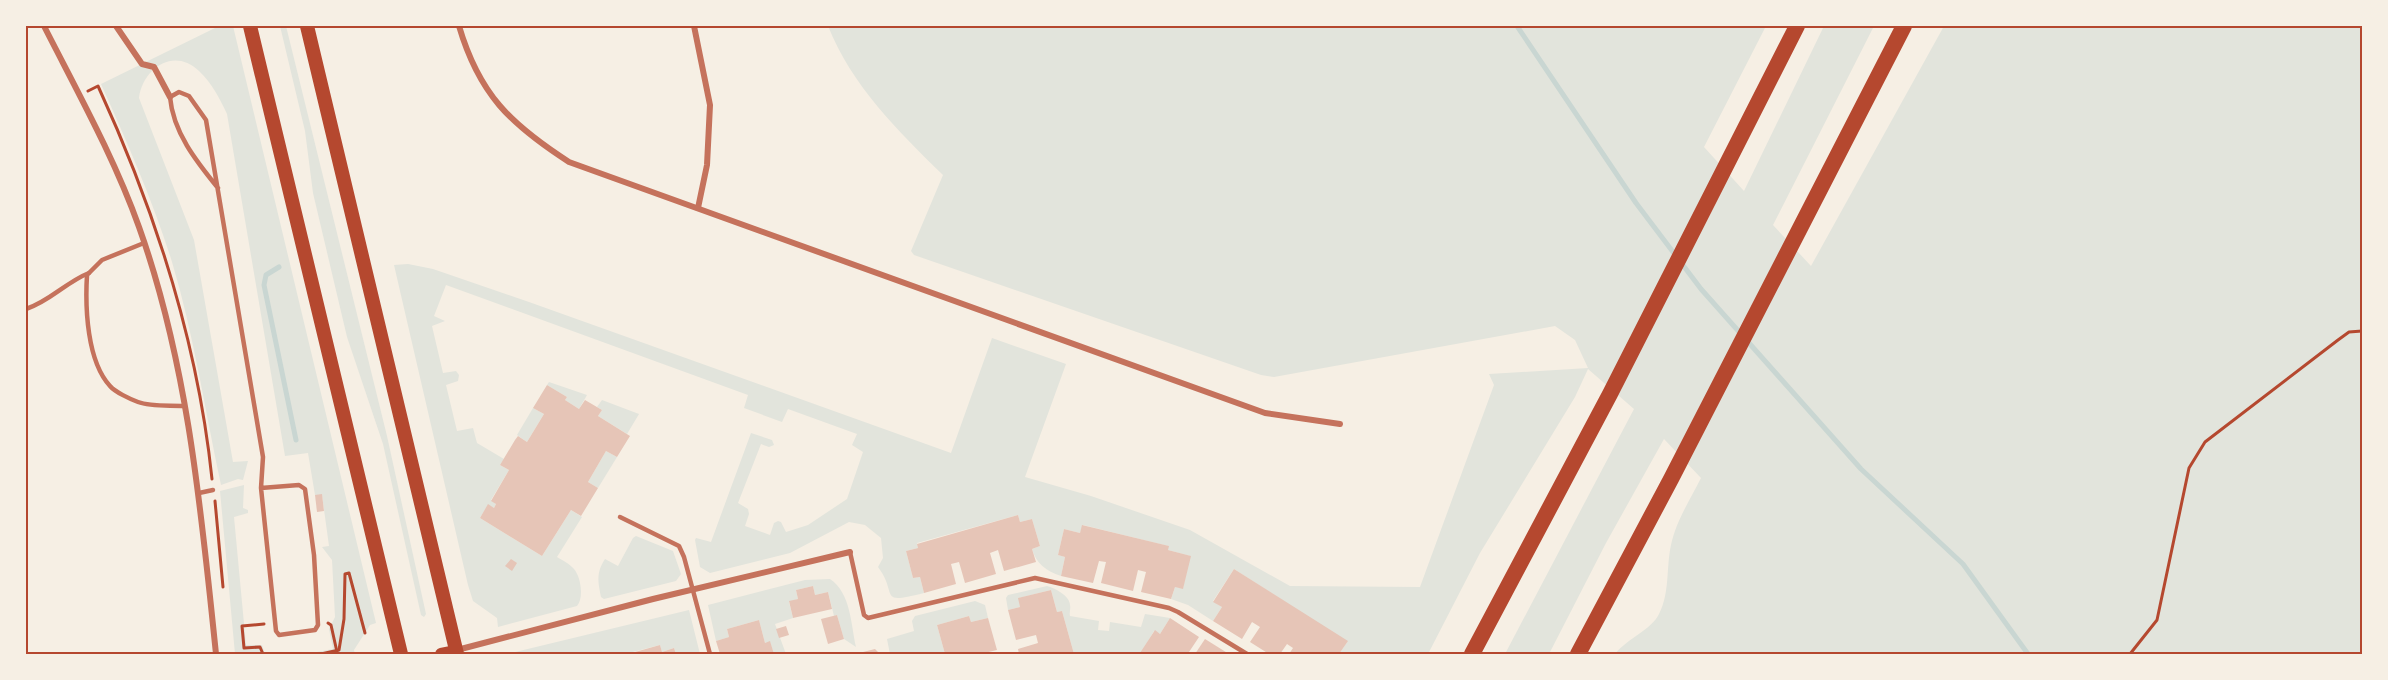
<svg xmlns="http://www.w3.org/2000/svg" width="2388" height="680" viewBox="0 0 2388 680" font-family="Rubik,sans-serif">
<rect width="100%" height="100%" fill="#f6efe4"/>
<!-- green -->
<g fill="#e2e4dc">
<path d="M215 26H233L376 623 370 625 354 650 355 654H306L333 649 329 629 335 617 332 560 322 547 329 546 322 495H315L308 453 285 456 227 114C220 99 212 83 199 71 174 47 143 68 139 98L194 240 233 462 248 461 243 480 238 479 221 485C205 411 194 335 172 262 153 201 127 142 101 84L215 28Z"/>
<path d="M280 26H286L387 436 426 614 424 617 421 615 383 444 347 337 313 193 305 131Z"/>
<path d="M828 26H1766L1704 147 1744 191 1824 26H1874L1773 225 1811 266 1944 26H2362V654H1615C1628 638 1651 630 1659 614 1670 593 1666 568 1671 545 1676 521 1690 500 1701 478L1664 439 1606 543 1549 654H1505L1634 409 1588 369 1575 397 1480 553 1428 654H1339L1347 642 1234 569 1213 601 1222 607 1213 621 1188 605 1171 599 1175 587 1183 588 1190 556 1168 550V546L1083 525 1080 533 1064 529 1058 555 1065 557 1061 576C1046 571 1036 563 1032 549L1040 546 1032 519 1020 522 1018 515 917 543 918 548 906 551 913 578 920 577 924 593C876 605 899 595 878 567L883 558 881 538 865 525 849 522 790 553 710 573 700 567 695 540 696 538 711 542 751 433 772 440 774 445 769 447 761 444 738 503 748 509 749 514 745 526 770 535 774 523 778 521 781 522 786 532 808 525 847 499 863 452 852 445 857 434 788 409 782 422 744 408 748 395 446 285 434 316 445 321 432 326 443 373 456 371 459 375 458 381 446 385 457 431 473 428 477 443 504 459 500 465 509 470 491 500 496 504 494 508 488 505 480 518 542 556 571 510 582 517 557 557C562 560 570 564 574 569 581 577 584 598 577 606L498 627 497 618 473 601 468 585 394 265 408 264 433 269 529 302 951 453 992 338 1066 364 1025 477 1091 496 1190 530 1290 586 1420 587 1494 385 1489 374 1588 368 1575 340 1555 326 1274 377 1261 375 914 255 911 251 943 175C898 131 852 86 828 26Z"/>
<path d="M549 382 587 395 579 409 565 400 567 397 547 385Z"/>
<path d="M602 400 639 414 627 434 598 416 602 410 597 407Z"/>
<path d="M533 408 544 414 527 442 517 435Z"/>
<path d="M606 451 617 457 598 488 588 482Z"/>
<path d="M244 485 243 508 248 510V513L234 517 246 645H262L265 654H235L220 491Z"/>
<path d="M636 536 673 551 681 574 676 581 604 599 601 597C598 581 596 573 605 559L618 566 633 538Z"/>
<path d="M830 579C851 593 851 625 856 647L844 639 837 615 834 616 828 592 815 595 813 586 796 590 798 599 789 602 793 618 775 624 786 654H774L770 642 765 643 759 620 727 629 729 637 716 641 708 605 805 580Z"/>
<path d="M1047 586C1055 588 1070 596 1070 605 1071 609 1069 612 1070 616L1099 621 1098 630 1109 631 1110 622 1141 627 1145 614 1170 618 1160 634 1154 631 1141 653 1143 654H1074L1062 611 1057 612 1051 590 1019 598 1020 607 1008 610 1006 598 1008 595Z"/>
<path d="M975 601 985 605 988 618 971 622 969 616 937 625 945 654H890L887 639 914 631 912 621 915 616Z"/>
<path d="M689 610 700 654H676L674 648 662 652 660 645 625 654H507Z"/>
</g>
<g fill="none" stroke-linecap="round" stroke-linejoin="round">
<!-- stream -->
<g stroke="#c9d6d2" stroke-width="5">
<path d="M1517 26 1636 203 1701 289 1861 469 1963 564 2028 654"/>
<path d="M279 267 266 275 264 285 296 440"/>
</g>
</g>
<!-- building -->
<g fill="#e6c5b7">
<path d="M547 385 567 397 565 400 579 409 585 400 602 410 598 416 630 436 617 457 606 451 588 482 598 488 581 516 571 510 542 556 480 518 488 504 494 508 496 504 491 501 509 470 500 465 515 440 518 436 527 442 544 414 533 408Z"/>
<path d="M322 494 324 511 317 512 315 495Z"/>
<path d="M1018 515 1020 522 1032 519 1040 546 1032 549 1036 562 1004 571 998 550 990 553 996 574 965 583 959 562 951 564 956 584 924 593 920 577 913 578 906 551 918 548 917 544Z"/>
<path d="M1082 525 1169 546 1168 550 1191 556 1183 589 1175 587 1171 599 1141 592 1146 572 1138 570 1133 591 1101 583 1106 562 1099 561 1093 583 1061 576 1065 557 1058 555 1064 529 1080 533Z"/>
<path d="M511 559 517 563 512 571 505 566Z"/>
<path d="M1234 569 1348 641 1339 654H1289L1293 648 1287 644 1280 654H1269L1250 642 1260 627 1252 622 1242 639 1213 621 1222 607 1213 602Z"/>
<path d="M813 586 815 595 828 592 832 609 793 618 789 601 798 599 796 590Z"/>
<path d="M1051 590 1057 612 1062 611 1074 654H1019L1018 649 1038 643 1036 635 1016 640 1008 610 1020 607 1018 598Z"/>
<path d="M837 615 844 639 828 644 821 619Z"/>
<path d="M969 616 971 622 988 618 997 650 980 654H945L937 625Z"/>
<path d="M1170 618 1199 637 1189 652 1192 654 1140 653 1155 630 1160 634Z"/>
<path d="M759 620 765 643 770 641 774 654H720L716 641 729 637 727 629Z"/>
<path d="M786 626 789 635 779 638 776 629Z"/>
<path d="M1205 639 1229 654H1195Z"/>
<path d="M660 645 662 652 674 648 676 654H628Z"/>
<path d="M875 649 880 654H863V652Z"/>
</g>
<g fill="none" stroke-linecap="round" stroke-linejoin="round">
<!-- path -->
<g stroke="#b5482f" stroke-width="3">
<path d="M88 91 98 86C155 210 198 344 212 479"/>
<path d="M215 501 223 587"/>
<path d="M328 623 331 625 337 652"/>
<path d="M263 654 260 647 244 648 242 626 264 624"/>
<path d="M321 654 339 650 344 619 345 574 349 573 365 633"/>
<path d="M2130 654 2157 620 2189 468 2205 442 2338 340 2349 332 2362 331"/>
</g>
<!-- service -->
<g stroke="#c5725c" stroke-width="4.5">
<path d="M218 188C196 161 173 132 170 97L179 92 189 96 206 120 263 457 261 488 276 631 279 635 315 630 318 625 314 555 305 489 299 485 261 488"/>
<path d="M144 243 102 260 87 275C85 308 87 361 110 386 115 392 130 399 138 402 151 407 170 405 184 406"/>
<path d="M26 309C49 302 66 282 89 273"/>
<path d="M199 493 213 490"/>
<path d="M620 517 679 546 684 557 710 654"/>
<path d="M850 552 864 615 868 618 1035 578 1169 608 1178 612 1247 654"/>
</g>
<!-- minor -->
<g stroke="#c5725c" stroke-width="6">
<path d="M44 26C77 91 114 157 139 227 188 364 201 510 216 654"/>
<path d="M116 26 142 64 154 67 170 97"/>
<path d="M459 26C479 94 510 124 569 162L1265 413 1340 424"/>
<path d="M694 26 710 105 707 165 698 208"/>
<path d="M457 650 653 599 850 552"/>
</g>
<!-- secondary -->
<path stroke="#b5482f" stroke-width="12" d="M441 654 456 651"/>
<!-- primary -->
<g stroke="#b5482f" stroke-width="14">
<path d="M250 26 401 654"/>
<path d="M307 26 457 654"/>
</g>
<!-- motorway -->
<g stroke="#b5482f" stroke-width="16">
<path d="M1472 654 1610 394 1797 26"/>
<path d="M1578 654 1671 479 1904 26"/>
</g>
</g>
<!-- border -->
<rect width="2388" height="680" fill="none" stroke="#f6efe4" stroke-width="54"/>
<rect x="27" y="27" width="2334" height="626" fill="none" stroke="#b5482f" stroke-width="2"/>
</svg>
